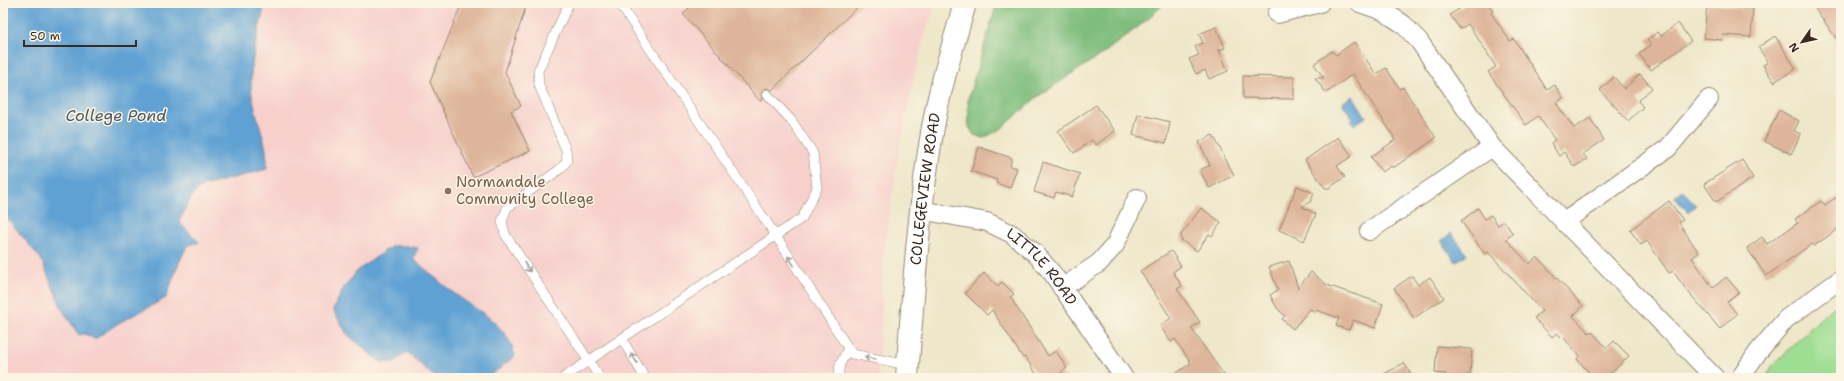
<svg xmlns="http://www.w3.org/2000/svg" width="1844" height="381" viewBox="0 0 1844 381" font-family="'Shantell Sans',sans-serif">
<rect width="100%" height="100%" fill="#fcf5e5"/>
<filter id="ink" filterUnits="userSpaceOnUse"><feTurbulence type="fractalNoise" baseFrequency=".025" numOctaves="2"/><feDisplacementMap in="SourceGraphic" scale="8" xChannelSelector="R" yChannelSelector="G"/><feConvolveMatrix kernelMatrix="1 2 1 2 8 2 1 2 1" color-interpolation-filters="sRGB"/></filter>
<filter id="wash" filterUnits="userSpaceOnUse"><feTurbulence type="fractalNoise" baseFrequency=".012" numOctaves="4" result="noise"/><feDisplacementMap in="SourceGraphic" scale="16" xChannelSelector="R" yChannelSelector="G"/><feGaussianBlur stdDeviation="0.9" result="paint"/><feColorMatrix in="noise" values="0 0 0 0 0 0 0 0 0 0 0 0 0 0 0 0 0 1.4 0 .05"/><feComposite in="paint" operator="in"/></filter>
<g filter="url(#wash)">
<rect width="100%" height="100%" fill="#eee7c9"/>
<!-- built -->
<path fill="#f7d0cc" d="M3 3H936L923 40 901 138 885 244 878 378H3Z"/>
<!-- green -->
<path fill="#9ede93" stroke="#6c8458" d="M1841 303V378H1766L1773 365 1828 311Z"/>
<!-- forest -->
<path fill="#7ebd7d" stroke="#5c744e" d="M997 3H1165L1143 23 1105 52 1037 97 1001 129 983 138 974 135 969 127 968 99Z"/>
<!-- water -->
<g fill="#5fa1d3" stroke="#4d6678">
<path d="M3 3H265C259 32 246 71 253 100 258 126 268 142 267 169L203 186 193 194 179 222 199 242 187 246 177 267 166 298 117 324 95 339 85 334 79 335 62 309 41 259 3 213Z"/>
<path d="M1353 96 1366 117 1354 125 1351 120 1353 119 1342 103Z"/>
<path d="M1682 190 1696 205 1688 212 1674 197Z"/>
<path d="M1451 233 1467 254 1456 262 1441 241Z"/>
<path d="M392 246H407L418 248 413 259C426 269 438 281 451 291 475 310 508 323 515 356L491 375 480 378H438L431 374 407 352 394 362H380L347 334 333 310 343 289 358 270Z"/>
</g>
<g id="blocks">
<!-- building -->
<g fill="#deb59a">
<path d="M462 3H527L505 72 521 106 511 111 530 151 473 177 430 82Z"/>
<path d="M694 3H862L772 90 768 88 763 90 761 95 763 99 760 101 683 14Z"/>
<path d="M1468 3H1488L1493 11 1491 13 1510 41 1514 39 1547 90 1555 85 1563 98 1556 103 1574 128 1590 118 1604 140 1583 154 1587 159 1574 167 1564 152 1559 156 1551 143 1555 140 1538 116 1526 125 1488 72 1496 67 1479 40 1468 24 1460 29 1450 15Z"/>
<path d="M1811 3H1835L1841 11V45Z"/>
<path d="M1707 4 1753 9 1751 37 1723 35 1722 40 1704 38Z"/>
<path d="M1678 23 1691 41 1651 70 1639 54 1651 45 1647 40 1658 32 1661 36Z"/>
<path d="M1216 27 1225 48 1219 50 1228 71 1209 79 1205 70 1196 74 1189 59 1199 55 1195 46 1203 43 1199 34Z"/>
<path d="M1775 36 1796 69 1774 82 1763 65 1768 62 1758 47Z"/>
<path d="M1354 42 1376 74 1386 68 1400 89 1403 87 1436 138 1393 168 1391 166 1382 172 1371 157 1395 140 1393 137H1394L1353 74 1326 93 1315 78H1324L1314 64 1332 51 1336 55Z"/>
<path d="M1640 74 1652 88 1638 101 1643 107 1628 121 1600 90 1614 77 1624 89Z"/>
<path d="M1243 76 1294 77V99L1243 98Z"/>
<path d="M1096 105 1115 131 1096 145 1092 140 1074 153 1058 131Z"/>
<path d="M1779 110 1799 121 1794 131 1801 134 1791 154 1764 141Z"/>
<path d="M1138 114 1170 122 1166 143 1133 135Z"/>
<path d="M1213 135 1234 175 1209 188 1200 170 1210 165 1199 142Z"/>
<path d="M1338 137 1352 156 1337 166 1345 177 1329 188H1325L1305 160Z"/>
<path d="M979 147 1012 158 1010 166 1017 168 1010 188 996 183 997 180 971 171Z"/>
<path d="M1742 160 1753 178 1716 202 1704 184Z"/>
<path d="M1043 162 1080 174 1072 197 1056 192 1054 198 1034 192Z"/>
<path d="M1297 186 1314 193 1311 201 1302 207 1316 214 1304 241 1279 230Z"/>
<path d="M1841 194V227L1814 246 1812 244 1766 276 1747 248 1762 237 1767 244 1798 223 1795 219 1821 201 1825 205Z"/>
<path d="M1669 201 1683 220 1679 223 1699 253 1692 258 1713 288 1726 277 1739 292 1727 302 1737 314 1720 329 1685 288 1673 271 1669 273 1647 241 1641 245 1630 230Z"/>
<path d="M1201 208 1221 222 1212 236 1209 234 1197 251 1181 240V235Z"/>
<path d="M1478 208 1485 219 1491 215 1498 225 1504 221 1513 234 1506 239 1529 264 1537 257 1583 306 1573 316 1589 333 1591 331 1607 348 1614 341 1629 356 1606 378H1594L1577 359 1580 356 1563 337 1562 338 1557 333 1552 337 1534 318 1542 311 1488 252 1485 254 1461 221Z"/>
<path d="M1171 251 1181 266 1173 272 1182 286 1177 289 1200 322 1191 328 1226 378H1170L1191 363 1175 339 1171 342 1160 326 1171 318 1140 271Z"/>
<path d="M1289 261 1298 288 1311 272 1327 285 1383 304 1375 328 1353 320 1349 330 1336 326 1339 318 1316 310 1315 312 1310 309 1293 329 1282 319 1285 316 1277 308 1270 295 1278 290 1269 267Z"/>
<path d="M984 273 998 286 1002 282 1014 294 1010 297 1048 356 1056 351 1067 368 1061 372 1066 378H1039L1025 357 1023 358 992 310 987 315 965 293Z"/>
<path d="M1412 276 1418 285 1430 277 1444 298 1414 318 1394 288Z"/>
<path d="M1437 346 1472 349 1470 375H1466V378H1445L1446 374 1435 373Z"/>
<path d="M1404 363 1413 378H1377Z"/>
</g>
</g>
</g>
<g filter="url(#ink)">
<use href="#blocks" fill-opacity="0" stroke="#948874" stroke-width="1"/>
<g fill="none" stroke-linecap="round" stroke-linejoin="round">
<!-- service casing -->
<g stroke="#948874" stroke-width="10">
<g id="service">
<path d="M569 3 538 71 539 85 566 150 567 161 560 169 507 208 502 221 505 234 600 378"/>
<path d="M619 3 776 236 852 354 908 365"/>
<path d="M622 339 645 378"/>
<path d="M563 378 802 218 817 188 813 153 791 120 767 94"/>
<path d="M838 378 840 364 848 349"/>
</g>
</g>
<!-- minor casing -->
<g stroke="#948874" stroke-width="20">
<g id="minor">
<path d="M1360 3 1383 11 1403 24 1419 41 1492 147 1715 378"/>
<path d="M1277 14 1320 3"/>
<path id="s1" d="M920 210 987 222 1012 234 1035 253 1053 274 1124 378"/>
<path d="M1564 222 1668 148 1709 99"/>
<path d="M1369 231 1492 147"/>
<path d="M1062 288 1099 263 1115 245 1137 198"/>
<path d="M1740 378 1758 352 1786 319 1841 279"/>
</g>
</g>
<!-- tertiary casing -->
<g stroke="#948874" stroke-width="24">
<g id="tertiary">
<path id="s2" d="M907 378C913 296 918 214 932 133 939 89 953 46 965 3"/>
</g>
</g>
<!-- service -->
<use href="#service" stroke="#fff" stroke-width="9"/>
<!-- minor -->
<use href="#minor" stroke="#fff" stroke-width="18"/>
<!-- tertiary -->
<use href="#tertiary" stroke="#fff" stroke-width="22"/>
</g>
<!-- one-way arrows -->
<defs><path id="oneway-shaft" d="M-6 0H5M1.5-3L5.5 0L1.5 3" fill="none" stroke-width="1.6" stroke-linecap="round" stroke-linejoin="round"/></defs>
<g stroke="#a79f9a">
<use href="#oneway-shaft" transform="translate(791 261) rotate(-123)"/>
<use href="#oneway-shaft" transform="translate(527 267) rotate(57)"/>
<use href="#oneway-shaft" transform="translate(634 358) rotate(-121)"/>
<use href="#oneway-shaft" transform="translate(870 358) rotate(-170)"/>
</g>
</g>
<!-- markers -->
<circle fill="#8d6e63" stroke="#fcf5e5" stroke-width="1.5" cx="448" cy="191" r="4"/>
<g text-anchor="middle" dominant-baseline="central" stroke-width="3" stroke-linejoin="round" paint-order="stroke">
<!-- education labels -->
<g font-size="15" fill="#785e54" stroke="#fcf5e5" text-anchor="start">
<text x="456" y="182">Normandale<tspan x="456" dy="17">Community College</tspan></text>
</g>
<!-- street labels -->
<g font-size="15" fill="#3b2a1e" stroke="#fcf5e5">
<text stroke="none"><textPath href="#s2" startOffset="190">COLLEGEVIEW ROAD</textPath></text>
<text stroke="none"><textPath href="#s1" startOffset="140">LITTLE ROAD</textPath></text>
</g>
<!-- water labels -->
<g font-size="16" font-style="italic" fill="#495a66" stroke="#fcf5e5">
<text x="116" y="115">College Pond</text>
</g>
</g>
<!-- margin -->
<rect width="1844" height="381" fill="none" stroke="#fcf5e5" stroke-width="16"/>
<!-- north arrow -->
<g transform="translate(1802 42) rotate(236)" stroke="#fcf5e5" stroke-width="3" paint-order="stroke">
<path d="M0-3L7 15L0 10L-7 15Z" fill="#3b2a1e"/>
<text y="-6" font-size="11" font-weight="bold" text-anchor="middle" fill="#3b2a1e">N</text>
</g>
<!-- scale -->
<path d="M24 40v6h112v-6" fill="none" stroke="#3b2a1e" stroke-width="2"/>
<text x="30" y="40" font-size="12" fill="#3b2a1e" stroke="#fcf5e5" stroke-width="3" paint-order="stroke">50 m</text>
</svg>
